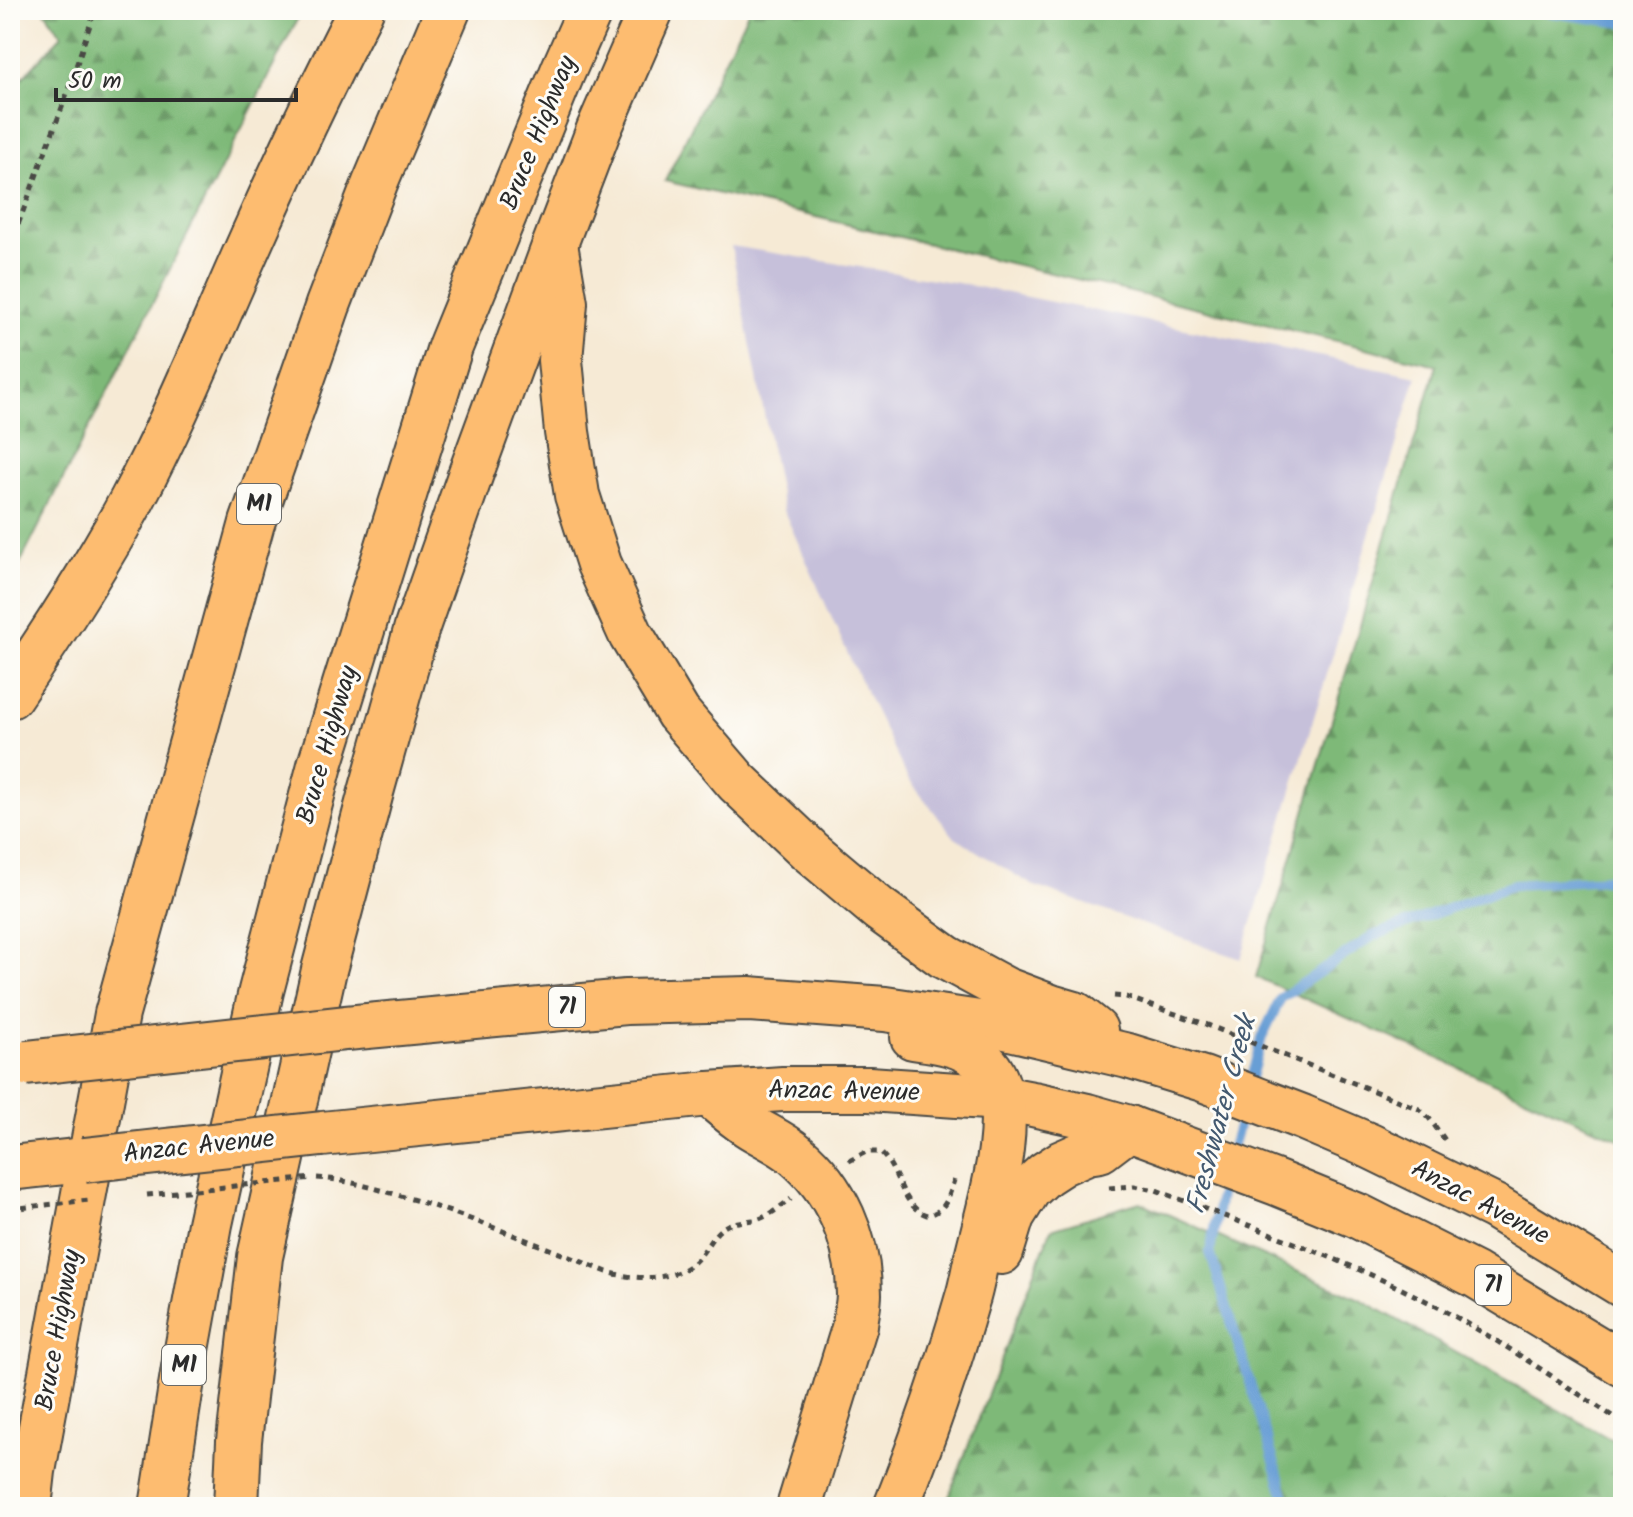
<svg xmlns="http://www.w3.org/2000/svg" width="1633" height="1517" viewBox="0 0 1633 1517" font-family="Kalam,sans-serif">
<defs>
<pattern id="forest-firs" width="22" height="20" patternUnits="userSpaceOnUse" patternTransform="scale(2)"><rect width="22" height="20" fill="#7eb978"/><path d="M5 1l3.5 6h-7zM16 11l3.5 6h-7z" fill="#679763"/></pattern>
</defs>
<rect width="100%" height="100%" fill="#fdfcf7"/>
<filter id="ink" filterUnits="userSpaceOnUse"><feTurbulence type="fractalNoise" baseFrequency=".0125" numOctaves="2"/><feDisplacementMap in="SourceGraphic" scale="16" xChannelSelector="R" yChannelSelector="G"/><feConvolveMatrix kernelMatrix="1 2 1 2 8 2 1 2 1" color-interpolation-filters="sRGB"/></filter>
<filter id="wash" filterUnits="userSpaceOnUse"><feTurbulence type="fractalNoise" baseFrequency=".006" numOctaves="4" result="noise"/><feDisplacementMap in="SourceGraphic" scale="32" xChannelSelector="R" yChannelSelector="G"/><feGaussianBlur stdDeviation="1.8" result="paint"/><feColorMatrix in="noise" values="0 0 0 0 0 0 0 0 0 0 0 0 0 0 0 0 0 1.4 0 .05"/><feComposite in="paint" operator="in"/></filter>
<g filter="url(#wash)">
<rect width="100%" height="100%" fill="#f6ead5"/>
<!-- industrial -->
<path fill="#c6c0da" d="M731 246 958 283 1417 376 1241 959 1032 885 955 838 908 779 851 661 783 509Z"/>
<!-- forest -->
<g fill="url(#forest-firs)" stroke="#547252" stroke-width="2">
<path d="M44 10H302L10 583V91L62 35Z"/>
<path d="M749 10H1623V1141L1256 977 1437 365 665 181Z"/>
<path d="M1140 1202 1360 1299 1623 1446V1507H945L1051 1229Z"/>
</g>
<g fill="none" stroke-linecap="round" stroke-linejoin="round">
<!-- stream -->
<g stroke="#679ed5" stroke-width="10">
<path d="M1532 10 1623 23"/>
<path d="M1249 1085 1262 1037 1281 998 1373 936 1513 885 1623 878"/>
<path d="M1230 1155 1244 1105"/>
<path d="M1225 1174 1220 1195 1210 1252 1288 1507"/>
</g>
</g>
</g>
<g filter="url(#ink)">
<g fill="none" stroke-linecap="round" stroke-linejoin="round">
<!-- highway casing -->
<g stroke="#494844" stroke-width="48">
<g id="highway">
<path d="M556 250 565 303 560 360 567 432 577 495 599 564 631 635 678 713 737 782 810 851 879 909 945 957 1006 990 1051 1007 1075 1014 1095 1030"/>
<path d="M10 696C53 633 96 567 132 500 173 423 206 342 241 263 279 177 318 93 361 10"/>
<path d="M346 1028 626 1002 749 999 885 1009 1006 1027 1128 1056 1203 1079 1302 1117 1370 1146 1495 1207 1623 1285"/>
<path d="M709 1094C722 1105 734 1116 748 1125 763 1135 781 1142 795 1154 836 1188 859 1241 859 1294 859 1304 856 1315 855 1325L799 1507"/>
<path d="M322 1134 709 1094 783 1089H869L1001 1098 1033 1104 1087 1116 1129 1128 1277 1183 1358 1216 1475 1275 1623 1364"/>
<path d="M10 1168 84 1160"/>
<path d="M1001 1252 1012 1216 1029 1189 1045 1174 1062 1163 1087 1152 1100 1150 1129 1128"/>
<path d="M29 1507 33 1471 117 1014 252 523 328 305 375 183 448 10"/>
<path d="M162 1507 186 1355 210 1224 261 991 320 765 450 347 563 71 590 10"/>
<path d="M236 1507 239 1441 260 1257 324 970 371 792 417 627 471 473 555 244 599 129 651 10"/>
<path d="M896 1507C923 1439 947 1370 967 1300 972 1285 974 1268 978 1253 989 1206 1018 1118 993 1074 976 1045 943 1041 913 1037"/>
</g>
</g>
<!-- path -->
<g stroke="#494844" stroke-width="5" stroke-dasharray="6 6" stroke-linecap="butt">
<path d="M10 246 64 102 95 10"/>
<path d="M1114 996 1126 997 1205 1024 1419 1109 1429 1118 1445 1140"/>
<path d="M849 1161 866 1152H880C899 1169 902 1208 927 1215 946 1212 949 1196 954 1180"/>
<path d="M317 1178C352 1180 384 1191 418 1201 482 1222 545 1247 607 1272 637 1280 678 1283 700 1256 708 1246 713 1234 724 1227 735 1220 748 1222 759 1219 771 1215 781 1206 791 1199"/>
<path d="M1109 1188 1134 1186 1156 1190C1241 1223 1328 1253 1410 1293 1485 1329 1553 1378 1623 1423"/>
</g>
<!-- highway -->
<use href="#highway" stroke="#fdbc70" stroke-width="44"/>
<!-- highway-bridge casing -->
<g stroke="#494844" stroke-width="48" stroke-linecap="butt">
<g id="highway-bridge">
<path d="M26 1063 346 1028"/>
<path d="M84 1160 322 1134"/>
</g>
</g>
<!-- path-bridge -->
<g stroke="#494844" stroke-width="5" stroke-dasharray="6 6" stroke-linecap="butt">
<path d="M147 1195 313 1178"/>
<path d="M10 1209 89 1200"/>
</g>
<!-- highway-bridge -->
<use href="#highway-bridge" stroke="#fdbc70" stroke-width="44"/>
</g>
</g>
<g text-anchor="middle" dominant-baseline="central" stroke-width="6" stroke-linejoin="round" paint-order="stroke">
<!-- shield labels -->
<g fill="#fdfcf7" stroke="#6a6a68" stroke-width="2">
<rect x="237" y="484" width="44" height="40" rx="6"/>
<rect x="549" y="987" width="36" height="40" rx="6"/>
<rect x="1475" y="1265" width="36" height="40" rx="6"/>
<rect x="162" y="1345" width="44" height="40" rx="6"/>
</g>
<g font-size="24" font-weight="bold" fill="#2b2b2b">
<text x="259" y="504">M1</text>
<text x="567" y="1007">71</text>
<text x="1493" y="1285">71</text>
<text x="184" y="1365">M1</text>
</g>
<!-- street labels -->
<g font-size="26" fill="#2b2b2b" stroke="#fdfcf7">
<text transform="translate(539 133) rotate(-68)">Bruce Highway</text>
<text transform="translate(328 745) rotate(-74)">Bruce Highway</text>
<text transform="translate(844 1092) rotate(1)">Anzac Avenue</text>
<text transform="translate(199 1147) rotate(-6)">Anzac Avenue</text>
<text transform="translate(1480 1203) rotate(28)">Anzac Avenue</text>
<text transform="translate(59 1330) rotate(-80)">Bruce Highway</text>
</g>
<!-- water labels -->
<g font-size="28" font-style="italic" fill="#43596f" stroke="#fdfcf7">
<text transform="translate(1222 1115) rotate(-75)">Freshwater Creek</text>
</g>
</g>
<!-- margin -->
<rect width="1633" height="1517" fill="none" stroke="#fdfcf7" stroke-width="40"/>
<!-- scale -->
<path d="M56 88v12h240v-12" fill="none" stroke="#2b2b2b" stroke-width="4"/>
<text x="68" y="88" font-size="24" fill="#2b2b2b" stroke="#fdfcf7" stroke-width="6" paint-order="stroke">50 m</text>
</svg>
